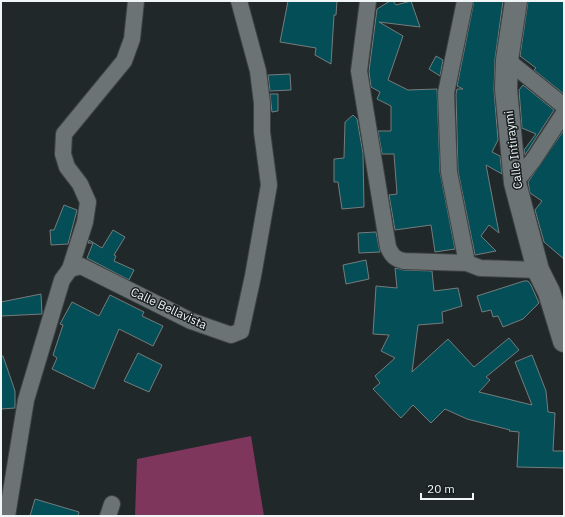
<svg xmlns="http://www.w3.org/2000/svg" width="565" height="517" viewBox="0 0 565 517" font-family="'IBM Plex Sans',sans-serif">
<rect width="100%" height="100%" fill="#212829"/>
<!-- forest -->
<path fill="#7e365c" d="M251 436 264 516H135L137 459Z"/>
<!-- building -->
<g fill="#044e57" stroke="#747c7d">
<path d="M288 1H337L336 15H334L331 64 315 55 316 48 280 42Z"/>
<path d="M390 1H393L396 5 411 1 420 27 379 22 403 36 388 80 408 90 437 89 440 172 455 249 435 252 431 225 395 230 389 195 397 194 394 154H382L378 131H391V106L377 99 380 92 371 87 369 71 377 9Z"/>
<path d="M474 1H503L495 59 494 90 498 140 492 152 500 156 502 174 486 165 499 233 489 225 481 236 496 251 475 255 458 171 456 94 457 89H463L457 86Z"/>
<path d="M528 1H564V94L534 70 536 68 520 56Z"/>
<path d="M436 56 443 60 440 76 429 69Z"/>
<path d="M290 74 291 90 270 91 268 75Z"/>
<path d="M523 85 554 110 525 155 524 150 536 134 522 128 519 90Z"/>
<path d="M270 94H278V111L272 112Z"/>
<path d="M353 115 357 119 363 153 364 207 342 209 338 182H334V159L344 158 345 122Z"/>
<path d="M564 130V259L544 242 535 210 542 201 530 193 528 182Z"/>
<path d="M64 205 77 210 68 244 51 245 50 230H54Z"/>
<path d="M113 230 125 237 114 255 116 256 114 261 134 270 129 280 87 258 93 243H88L89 240 102 248Z"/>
<path d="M376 232 380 252 359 253 358 233Z"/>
<path d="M366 260 369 279 346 284 343 265Z"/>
<path d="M395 268 404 270 432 271 434 291 458 288 462 306 442 312 443 323 418 325 412 372 448 339 474 367 509 338 519 350 486 377 490 380 479 392 532 405 515 362 532 355 546 391 548 412 555 413 553 451H564V468L517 467 519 432 509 431 510 430 467 419 445 409 431 423 413 405 401 418 373 389 380 383 375 376 395 358 381 351 389 335 373 334 376 286 397 288Z"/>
<path d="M524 281H528L531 285 539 303 523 319 503 327 498 316 493 317 491 310 482 312 477 296Z"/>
<path d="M41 294 42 314 1 316V302Z"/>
<path d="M110 295 144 312 142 316 163 326 153 346 119 329 94 389 52 369 57 358 53 355 63 325 60 324 72 302 99 316Z"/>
<path d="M138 353 162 365 149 392 124 381Z"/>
<path d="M1 356H3L15 391V408L1 409Z"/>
<path d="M35 499 79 512 78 516H30Z"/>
</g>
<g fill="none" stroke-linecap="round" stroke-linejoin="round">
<!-- minor casing -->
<g stroke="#3d4344" stroke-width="18">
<g id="minor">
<path d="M368 1 359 71 388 247C392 256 395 259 404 261L467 263 480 268 538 270"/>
<path d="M465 1 446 93 449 172 467 263"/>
<path d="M507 60 564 106"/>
<path d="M515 183 534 159 564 113"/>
<path d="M70 269 85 222 88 202 80 184 67 167 63 154 64 134 124 61 132 39 136 1"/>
<path d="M7 516 26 400 62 280 70 269 81 266 191 321 231 335 241 331 253 276 269 185 262 132V103L258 71 239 1"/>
<path d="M108 516 112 504"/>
</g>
</g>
<!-- secondary casing -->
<g stroke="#3d4344" stroke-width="24">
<path id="secondary" d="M516 1 507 60 506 89 515 183 538 270 549 292 564 341"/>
</g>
<!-- minor -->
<use href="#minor" stroke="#6b7375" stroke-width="16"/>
<!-- secondary -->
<use href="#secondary" stroke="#6b7375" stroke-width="22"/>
</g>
<g text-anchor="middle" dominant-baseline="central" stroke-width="3" stroke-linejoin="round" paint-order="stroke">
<!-- street labels -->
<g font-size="12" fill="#f0f5f5" stroke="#181f20">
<text transform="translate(513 150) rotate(-97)">Calle Intiraymi</text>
<text transform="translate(169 308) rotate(25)">Calle Bellavista</text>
</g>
</g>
<!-- border -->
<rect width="565" height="517" fill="none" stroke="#f0f5f5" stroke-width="4"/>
<!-- scale -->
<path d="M421 493v6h52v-6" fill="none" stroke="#f0f5f5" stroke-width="2"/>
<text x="427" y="493" font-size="12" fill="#f0f5f5" stroke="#181f20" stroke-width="3" paint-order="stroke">20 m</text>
</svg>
